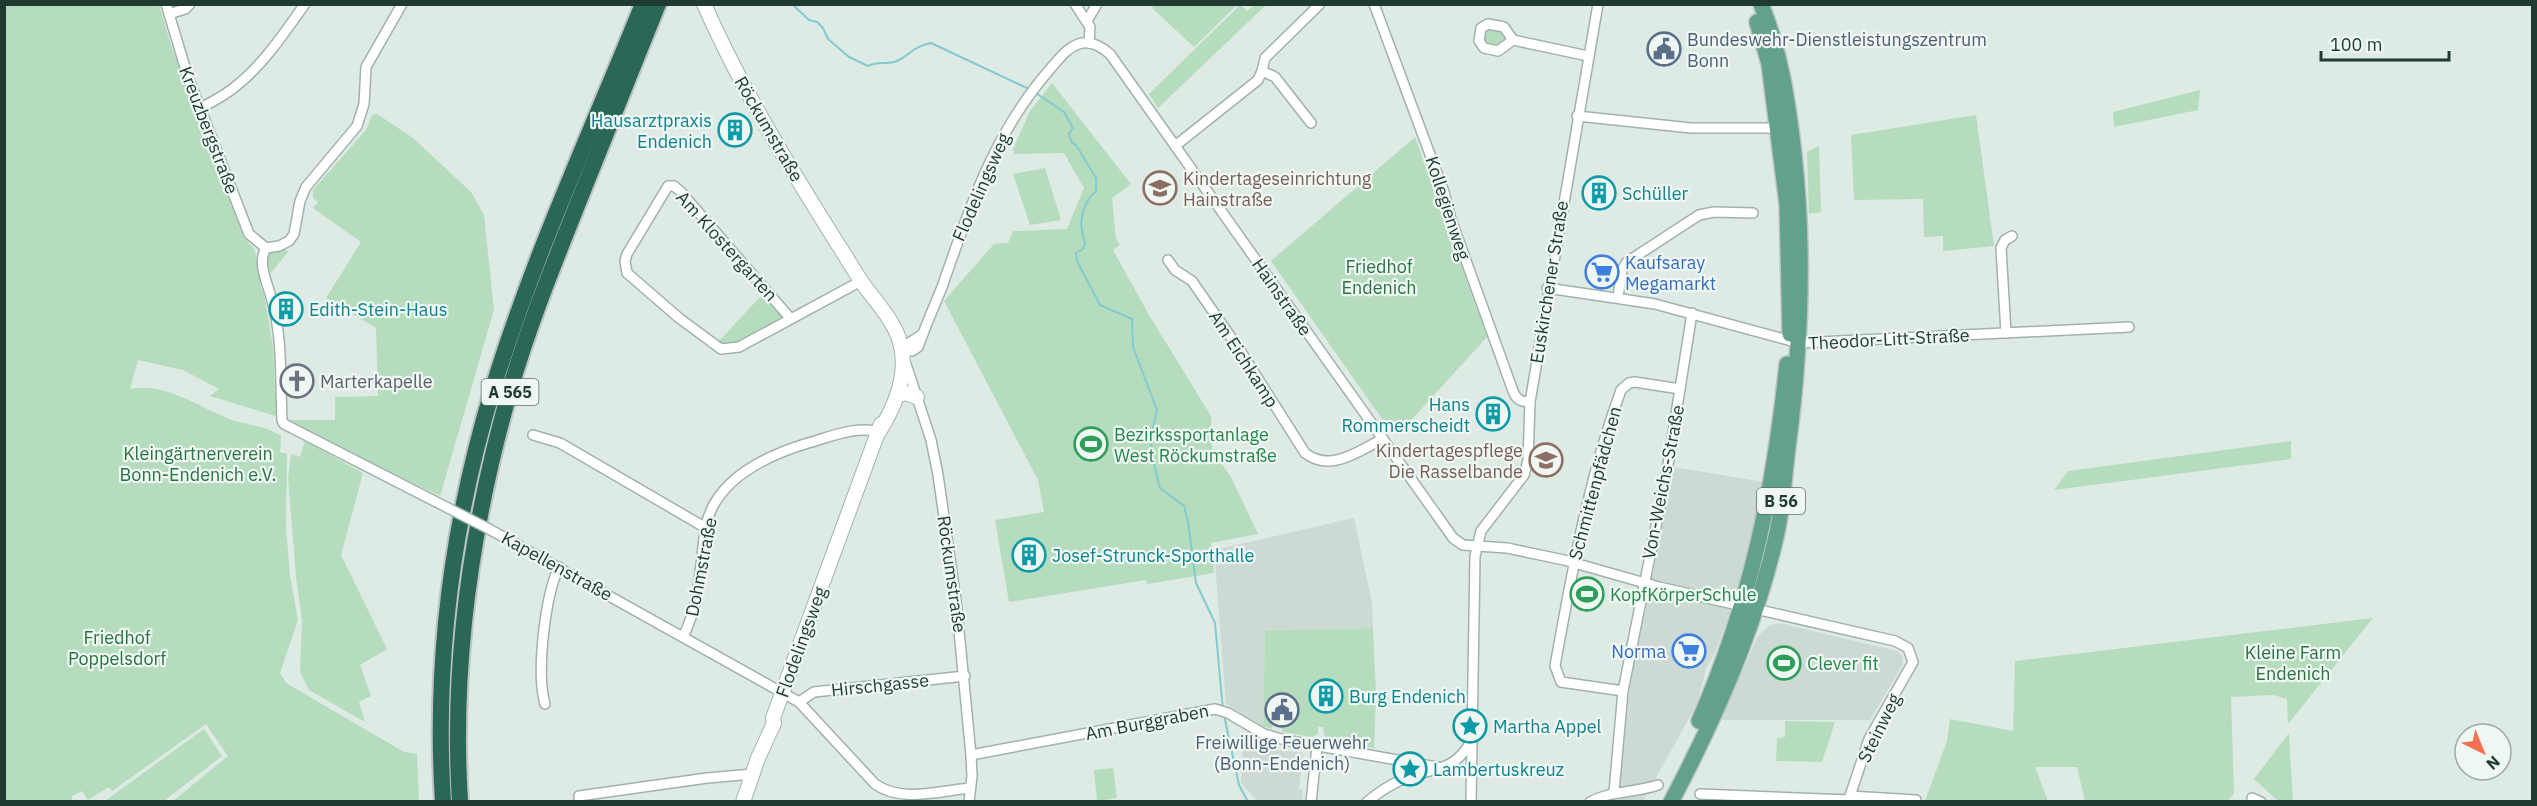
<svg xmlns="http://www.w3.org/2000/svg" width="2537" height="806" viewBox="0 0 2537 806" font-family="'IBM Plex Sans',sans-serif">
<rect width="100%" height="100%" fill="#deeae4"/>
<!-- built -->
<g fill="#cddad3">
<path d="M1674 467 1764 482 1752 543 1725 626 1716 650 1706 669 1697 704 1643 801 1606 802V800H1618L1630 686Z"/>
<path d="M1354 518 1372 603 1373 628 1265 632 1263 726 1226 704 1214 550Z"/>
<path d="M1779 623 1897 651 1902 655 1903 664 1870 720H1720L1758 636 1769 626Z"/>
<path d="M1243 734 1267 748 1303 753 1299 789 1303 790 1302 801H1257L1241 783Z"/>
</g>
<!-- green -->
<g fill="#b6dcbe">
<path d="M4 5H159L171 45 244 238 255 250 261 288 264 294 273 347 275 396 279 417 210 396 219 389 183 370 138 360 130 389C167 382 199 408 232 420 248 425 266 426 281 436L280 452 287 454 286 527 290 575 298 620 280 673 286 683 404 752 417 754 419 801H173L228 756 206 724 112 791 109 787 88 800 82 791 72 796V801H5Z"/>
<path d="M1154 5V4L1237 5 1194 47 1152 8Z"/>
<path d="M1240 5 1247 11 1254 5H1266L1158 108 1149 94Z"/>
<path d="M1487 28 1502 31C1506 37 1505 42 1500 47L1482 43V33Z"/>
<path d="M1052 83 1131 184 1112 198 1116 239 1120 245 1113 250 1149 315 1211 416 1212 450 1231 477 1258 534 1211 543 1214 573 1147 584 1146 580 1009 602 995 520 1044 512 1038 480 944 301 994 244 1008 243 1013 231 1067 229 1084 188 1064 153 1014 154 1013 149 1030 111Z"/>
<path d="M2200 90 2198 110 2114 127 2113 112Z"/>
<path d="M377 114 413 138 471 192 484 215 494 310 440 496 297 428 286 420H335V397L378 396 376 328 326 298 361 242 313 208 318 202 313 198V190L366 130 372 115Z"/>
<path d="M1976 115 1994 246 1943 251V236L1924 237 1923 199 1854 200 1851 135Z"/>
<path d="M1415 137 1487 337 1414 417 1392 433 1271 261Z"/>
<path d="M1819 146 1821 212 1809 214 1807 152Z"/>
<path d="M1045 168 1061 220 1030 225 1013 174Z"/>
<path d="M285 249 288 252 271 273 268 269V254Z"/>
<path d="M766 295 782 314 780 319C763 329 738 351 718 342L759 298Z"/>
<path d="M305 441 363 473 341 555 387 649 360 665 371 696 359 702 365 722 309 690 300 672 302 620 296 577 288 478 291 454 300 457Z"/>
<path d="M2291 441V459L2054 490 2068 471Z"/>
<path d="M2373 618 2288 724 2287 699 2273 695 2231 697 2234 793 2228 801H2085L2077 767H2035L2048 801H1925L1947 741 1950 719 2013 731 2015 661Z"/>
<path d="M1373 628 1376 694 1374 748 1329 740 1324 735 1323 727H1318V734L1312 737 1282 732V716L1274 715 1272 729 1263 726 1265 631Z"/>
<path d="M1785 721 1835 722 1822 762 1776 761 1777 738 1785 737Z"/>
<path d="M204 729 222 756 164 801H105Z"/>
<path d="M2289 733 2293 801H2278L2254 779Z"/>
<path d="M1113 768 1117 798 1097 801 1094 770Z"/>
</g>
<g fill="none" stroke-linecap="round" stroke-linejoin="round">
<!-- stream -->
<g stroke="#84cad1" stroke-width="2">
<path d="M792 4 809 20 817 22 823 28 828 39 849 57 868 66C878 61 888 65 897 61 911 55 911 47 931 43L1031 90"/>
<path d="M1036 93 1064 112 1073 128 1069 134 1072 143 1076 145 1096 178V191C1081 204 1078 225 1085 243L1083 249 1076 253 1077 261 1100 305 1132 319 1133 347 1157 410 1151 437 1152 456 1160 488 1184 506 1188 522 1196 583 1215 623 1223 710"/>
<path d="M1224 715 1239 785 1248 802"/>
</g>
<!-- street casing -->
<g stroke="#a1b2ab" stroke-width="12">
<g id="street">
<path d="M166 4 188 77 249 234 266 248"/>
<path d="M1075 4 1090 27 1089 43"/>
<path d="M1374 4 1444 192 1451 219 1513 391C1516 399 1520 402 1530 402"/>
<path d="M169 14 185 9 190 4"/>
<path d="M1087 21 1097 4"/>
<path d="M1488 24 1504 27 1513 40 1498 51 1484 48 1479 41 1481 28Z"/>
<path d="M1513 40 1588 56"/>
<path d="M1262 71 1275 77 1311 123"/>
<path d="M201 108C213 101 226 95 236 86 264 64 284 33 305 4"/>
<path d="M1577 116 1691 128H1781"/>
<path d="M1175 146 1258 80 1262 71 1265 58 1320 4"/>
<path d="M266 248C257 262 267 282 271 297 283 336 280 380 282 420L284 424 450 509"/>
<path d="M266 248 279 246 289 241 294 234 300 201 306 187 357 126 364 104 366 67 402 4"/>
<path d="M1168 260 1175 270 1192 281 1241 352 1305 453C1331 473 1358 451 1383 439"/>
<path d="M1547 288 1655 304 1799 343 2129 327"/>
<path d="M1618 297 1622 270 1627 262 1699 215 1714 212 1753 213"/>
<path d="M790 318 680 191 674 186H668L627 254 625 261 627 273 679 318 721 349 739 347 861 281"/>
<path d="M2006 333 2001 248 2005 240 2012 236"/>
<path d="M902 351H912L918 347C925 327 934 307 942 287 970 207 993 134 1051 68 1059 59 1068 46 1082 43 1093 41 1102 47 1110 54L1453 538 1463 545 1507 548 1564 560 1659 587 1895 641 1908 648 1913 662 1869 739 1848 802"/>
<path d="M902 351 906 345 923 334"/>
<path d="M906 364 931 440 938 475 956 600 971 755 972 776 969 802"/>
<path d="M533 435 560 443 706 528"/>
<path d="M489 529 799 702 875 784C901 803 939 791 970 788"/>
<path d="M683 637C700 603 700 567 705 530 713 481 765 456 808 443 829 437 858 425 879 432"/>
<path d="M1623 691 1561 682 1555 666C1572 572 1588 480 1621 390L1629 383 1635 382 1680 389"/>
<path d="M799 702 814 692 965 676"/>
<path d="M545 704C536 673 545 596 559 567"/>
<path d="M971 755 1215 709 1228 713 1264 734 1285 740 1442 768"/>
<path d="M1614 792 1623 691 1667 471 1692 313"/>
<path d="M1700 794 1849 800"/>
<path d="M1850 796 1916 800"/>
<path d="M2252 798 2261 802"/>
<path d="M579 802V796L707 778 753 774"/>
<path d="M1311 802 1317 747"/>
<path d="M1367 802C1380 791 1393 783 1408 777 1436 768 1456 770 1471 741"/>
<path d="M1471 802 1475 556 1481 531 1524 475 1528 460 1530 402 1598 4"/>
<path d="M1590 802C1612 790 1635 793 1658 785"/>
</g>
</g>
<!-- secondary casing -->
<g stroke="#9db6ac" stroke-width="16">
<g id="secondary">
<path d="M704 4C741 88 788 165 837 243 845 255 853 269 861 281 874 300 894 320 900 342 909 374 896 405 879 432"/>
<path d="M897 396 905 393 917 397"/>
<path d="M743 802 758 758 774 723 773 718 881 424"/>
</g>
</g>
<!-- primary casing -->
<g stroke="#bcc4c1" stroke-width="18">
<g id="primary">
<path d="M1757 22 1769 64 1787 204 1790 334"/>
<path d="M1699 721C1750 604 1774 491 1787 364"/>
<path d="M1671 802C1715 719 1755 629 1776 537 1783 508 1784 477 1788 447 1801 349 1805 253 1794 154 1788 102 1781 53 1761 4"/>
</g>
</g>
<!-- highway casing -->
<g stroke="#bcc4c1" stroke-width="20">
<g id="highway">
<path d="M443 802C434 661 453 519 494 385 534 255 592 130 643 4"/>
<path d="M460 802C451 662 472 523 510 390 529 324 555 261 580 198 606 133 632 69 658 4"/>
</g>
</g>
<!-- street -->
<use href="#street" stroke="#fff" stroke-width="9"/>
<!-- secondary -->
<use href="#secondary" stroke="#fff" stroke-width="14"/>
<!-- primary -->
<use href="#primary" stroke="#62a18d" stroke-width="15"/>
<!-- highway -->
<use href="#highway" stroke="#2b6757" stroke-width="16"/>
<!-- street-bridge casing -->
<g stroke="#a1b2ab" stroke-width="12" stroke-linecap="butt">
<path id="street-bridge" d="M450 509 489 529"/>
</g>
<!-- street-bridge -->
<use href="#street-bridge" stroke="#fff" stroke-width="9"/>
</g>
<!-- icons -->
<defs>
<g id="civic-ring" transform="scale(1.725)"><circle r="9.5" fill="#eff7f2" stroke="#5c6f8a" stroke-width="1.5"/><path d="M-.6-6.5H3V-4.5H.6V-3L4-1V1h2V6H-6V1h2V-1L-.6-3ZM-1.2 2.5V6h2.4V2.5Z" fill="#5c6f8a"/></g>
<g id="building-ring" transform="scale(1.725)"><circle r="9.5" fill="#eff7f2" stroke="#0f9aa8" stroke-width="1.5"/><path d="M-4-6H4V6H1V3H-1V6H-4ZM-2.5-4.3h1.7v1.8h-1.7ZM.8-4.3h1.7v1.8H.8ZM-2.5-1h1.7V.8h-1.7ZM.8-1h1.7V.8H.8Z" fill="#0f9aa8"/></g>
<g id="school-ring" transform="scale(1.725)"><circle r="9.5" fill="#eff7f2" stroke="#8d6e63" stroke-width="1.5"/><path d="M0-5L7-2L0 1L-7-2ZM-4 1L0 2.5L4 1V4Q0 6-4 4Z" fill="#8d6e63"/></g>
<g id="supermarket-ring" transform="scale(1.725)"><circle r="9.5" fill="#eff7f2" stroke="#3f7fe0" stroke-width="1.5"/><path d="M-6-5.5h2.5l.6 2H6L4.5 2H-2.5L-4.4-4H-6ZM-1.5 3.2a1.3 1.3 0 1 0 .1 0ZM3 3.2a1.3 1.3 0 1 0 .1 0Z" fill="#3f7fe0"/></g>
<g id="church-ring" transform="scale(1.725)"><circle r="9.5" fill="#eff7f2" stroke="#6b7280" stroke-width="1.5"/><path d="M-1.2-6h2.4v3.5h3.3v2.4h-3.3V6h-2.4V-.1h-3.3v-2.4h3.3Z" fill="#6b7280"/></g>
<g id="stadium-ring" transform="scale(1.725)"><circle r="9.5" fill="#eff7f2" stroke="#2e9e5b" stroke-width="1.5"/><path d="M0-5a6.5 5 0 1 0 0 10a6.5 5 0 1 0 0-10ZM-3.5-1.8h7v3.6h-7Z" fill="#2e9e5b"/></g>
<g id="sight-ring" transform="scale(1.725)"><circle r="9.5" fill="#eff7f2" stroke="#0f9aa8" stroke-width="1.5"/><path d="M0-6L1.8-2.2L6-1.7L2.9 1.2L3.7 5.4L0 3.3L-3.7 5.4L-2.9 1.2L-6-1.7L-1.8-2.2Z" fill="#0f9aa8"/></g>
</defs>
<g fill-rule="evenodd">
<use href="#civic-ring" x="1664" y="49"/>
<use href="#building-ring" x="735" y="130"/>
<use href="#school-ring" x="1160" y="188"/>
<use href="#building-ring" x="1599" y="193"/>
<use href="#supermarket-ring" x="1602" y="272"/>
<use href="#building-ring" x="286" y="309"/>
<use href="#church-ring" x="297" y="381"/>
<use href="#building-ring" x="1493" y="414"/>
<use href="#stadium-ring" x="1091" y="444"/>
<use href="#school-ring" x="1546" y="460"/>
<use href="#building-ring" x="1029" y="555"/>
<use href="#stadium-ring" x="1587" y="594"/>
<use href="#supermarket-ring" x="1689" y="651"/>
<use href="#stadium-ring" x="1784" y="663"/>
<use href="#building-ring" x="1326" y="696"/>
<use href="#civic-ring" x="1282" y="710"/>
<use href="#sight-ring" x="1470" y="726"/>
<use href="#sight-ring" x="1410" y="769"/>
</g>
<g text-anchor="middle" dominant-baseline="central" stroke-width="4.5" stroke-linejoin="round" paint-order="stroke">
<!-- shield labels -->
<g fill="#eff7f2" stroke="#5d736b" stroke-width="1.5">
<rect x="481.5" y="379" width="57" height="26" rx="4.5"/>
<rect x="1757" y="488" width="48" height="26" rx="4.5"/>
</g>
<g font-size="16" font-weight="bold" fill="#1f3a31">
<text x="510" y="392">A 565</text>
<text x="1781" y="501">B 56</text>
</g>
<!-- service labels -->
<g font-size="18" fill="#4e5e75" stroke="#eff7f2" text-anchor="start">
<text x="1687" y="39">Bundeswehr-Dienstleistungszentrum<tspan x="1687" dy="21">Bonn</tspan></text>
<text x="1282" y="742" text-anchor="middle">Freiwillige Feuerwehr<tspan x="1282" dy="21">(Bonn-Endenich)</tspan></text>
</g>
<!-- culture labels -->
<g font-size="18" fill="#0d838f" stroke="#eff7f2" text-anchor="start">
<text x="712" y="120" text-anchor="end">Hausarztpraxis<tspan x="712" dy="21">Endenich</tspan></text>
<text x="1622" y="193">Schüller</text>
<text x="309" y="309">Edith-Stein-Haus</text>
<text x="1470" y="404" text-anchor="end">Hans<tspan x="1470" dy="21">Rommerscheidt</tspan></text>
<text x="1052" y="555">Josef-Strunck-Sporthalle</text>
<text x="1349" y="696">Burg Endenich</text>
<text x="1493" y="726">Martha Appel</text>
<text x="1433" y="769">Lambertuskreuz</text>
</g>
<!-- street labels -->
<g font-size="18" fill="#1f3a31" stroke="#eff7f2">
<text transform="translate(769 129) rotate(60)">Röckumstraße</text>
<text transform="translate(209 130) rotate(69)">Kreuzbergstraße</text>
<text transform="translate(981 187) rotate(-66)">Flodelingsweg</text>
<text transform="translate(1448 208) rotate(72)">Kollegienweg</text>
<text transform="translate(727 246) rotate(48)">Am Klostergarten</text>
<text transform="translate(1549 282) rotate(-81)">Euskirchener Straße</text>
<text transform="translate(1282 297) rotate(55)">Hainstraße</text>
<text transform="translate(1889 339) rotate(-3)">Theodor-Litt-Straße</text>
<text transform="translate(1244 359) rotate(57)">Am Eichkamp</text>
<text transform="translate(1663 482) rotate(-79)">Von-Weichs-Straße</text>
<text transform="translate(1595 483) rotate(-75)">Schmittenpfädchen</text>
<text transform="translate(557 566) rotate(29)">Kapellenstraße</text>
<text transform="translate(701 567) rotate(-79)">Dohmstraße</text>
<text transform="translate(952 574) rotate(82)">Röckumstraße</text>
<text transform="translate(801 642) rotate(-70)">Flodelingsweg</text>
<text transform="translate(880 685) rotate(-6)">Hirschgasse</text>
<text transform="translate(1147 722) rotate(-11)">Am Burggraben</text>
<text transform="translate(1879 728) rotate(-64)">Steinweg</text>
</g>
<!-- education labels -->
<g font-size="18" fill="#785e54" stroke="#eff7f2" text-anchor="start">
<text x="1183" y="178">Kindertageseinrichtung<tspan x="1183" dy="21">Hainstraße</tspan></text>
<text x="1523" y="450" text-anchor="end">Kindertagespflege<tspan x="1523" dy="21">Die Rasselbande</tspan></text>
</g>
<!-- shop labels -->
<g font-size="18" fill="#366cbe" stroke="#eff7f2" text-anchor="start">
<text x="1625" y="262">Kaufsaray<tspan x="1625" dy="21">Megamarkt</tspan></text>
<text x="1666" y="651" text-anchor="end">Norma</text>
</g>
<!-- park labels -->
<g font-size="18" fill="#297241" stroke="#eff7f2">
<text x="1379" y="266">Friedhof<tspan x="1379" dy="21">Endenich</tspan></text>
<text x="198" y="453">Kleingärtnerverein<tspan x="198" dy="21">Bonn-Endenich e.V.</tspan></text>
<text x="117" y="637">Friedhof<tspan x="117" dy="21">Poppelsdorf</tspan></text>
<text x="2293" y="652">Kleine Farm<tspan x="2293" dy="21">Endenich</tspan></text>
</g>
<!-- worship labels -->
<g font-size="18" fill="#5b616d" stroke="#eff7f2" text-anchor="start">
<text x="320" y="381">Marterkapelle</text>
</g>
<!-- leisure labels -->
<g font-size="18" fill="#27864d" stroke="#eff7f2" text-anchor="start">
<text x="1114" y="434">Bezirkssportanlage<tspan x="1114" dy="21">West Röckumstraße</tspan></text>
<text x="1610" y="594">KopfKörperSchule</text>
<text x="1807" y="663">Clever fit</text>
</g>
</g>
<!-- border -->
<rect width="2537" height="806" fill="none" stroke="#1f3a31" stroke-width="12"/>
<!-- north arrow -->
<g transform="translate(2483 752) rotate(137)"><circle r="28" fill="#eff7f2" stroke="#9caba5" stroke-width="1.5"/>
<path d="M0-4.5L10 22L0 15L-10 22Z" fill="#f47052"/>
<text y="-9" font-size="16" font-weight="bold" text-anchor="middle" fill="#1f3a31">N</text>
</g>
<!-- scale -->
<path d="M2321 51v9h128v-9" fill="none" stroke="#1f3a31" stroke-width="3"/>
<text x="2330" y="51" font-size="18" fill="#1f3a31" stroke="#eff7f2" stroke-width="4.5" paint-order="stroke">100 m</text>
</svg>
